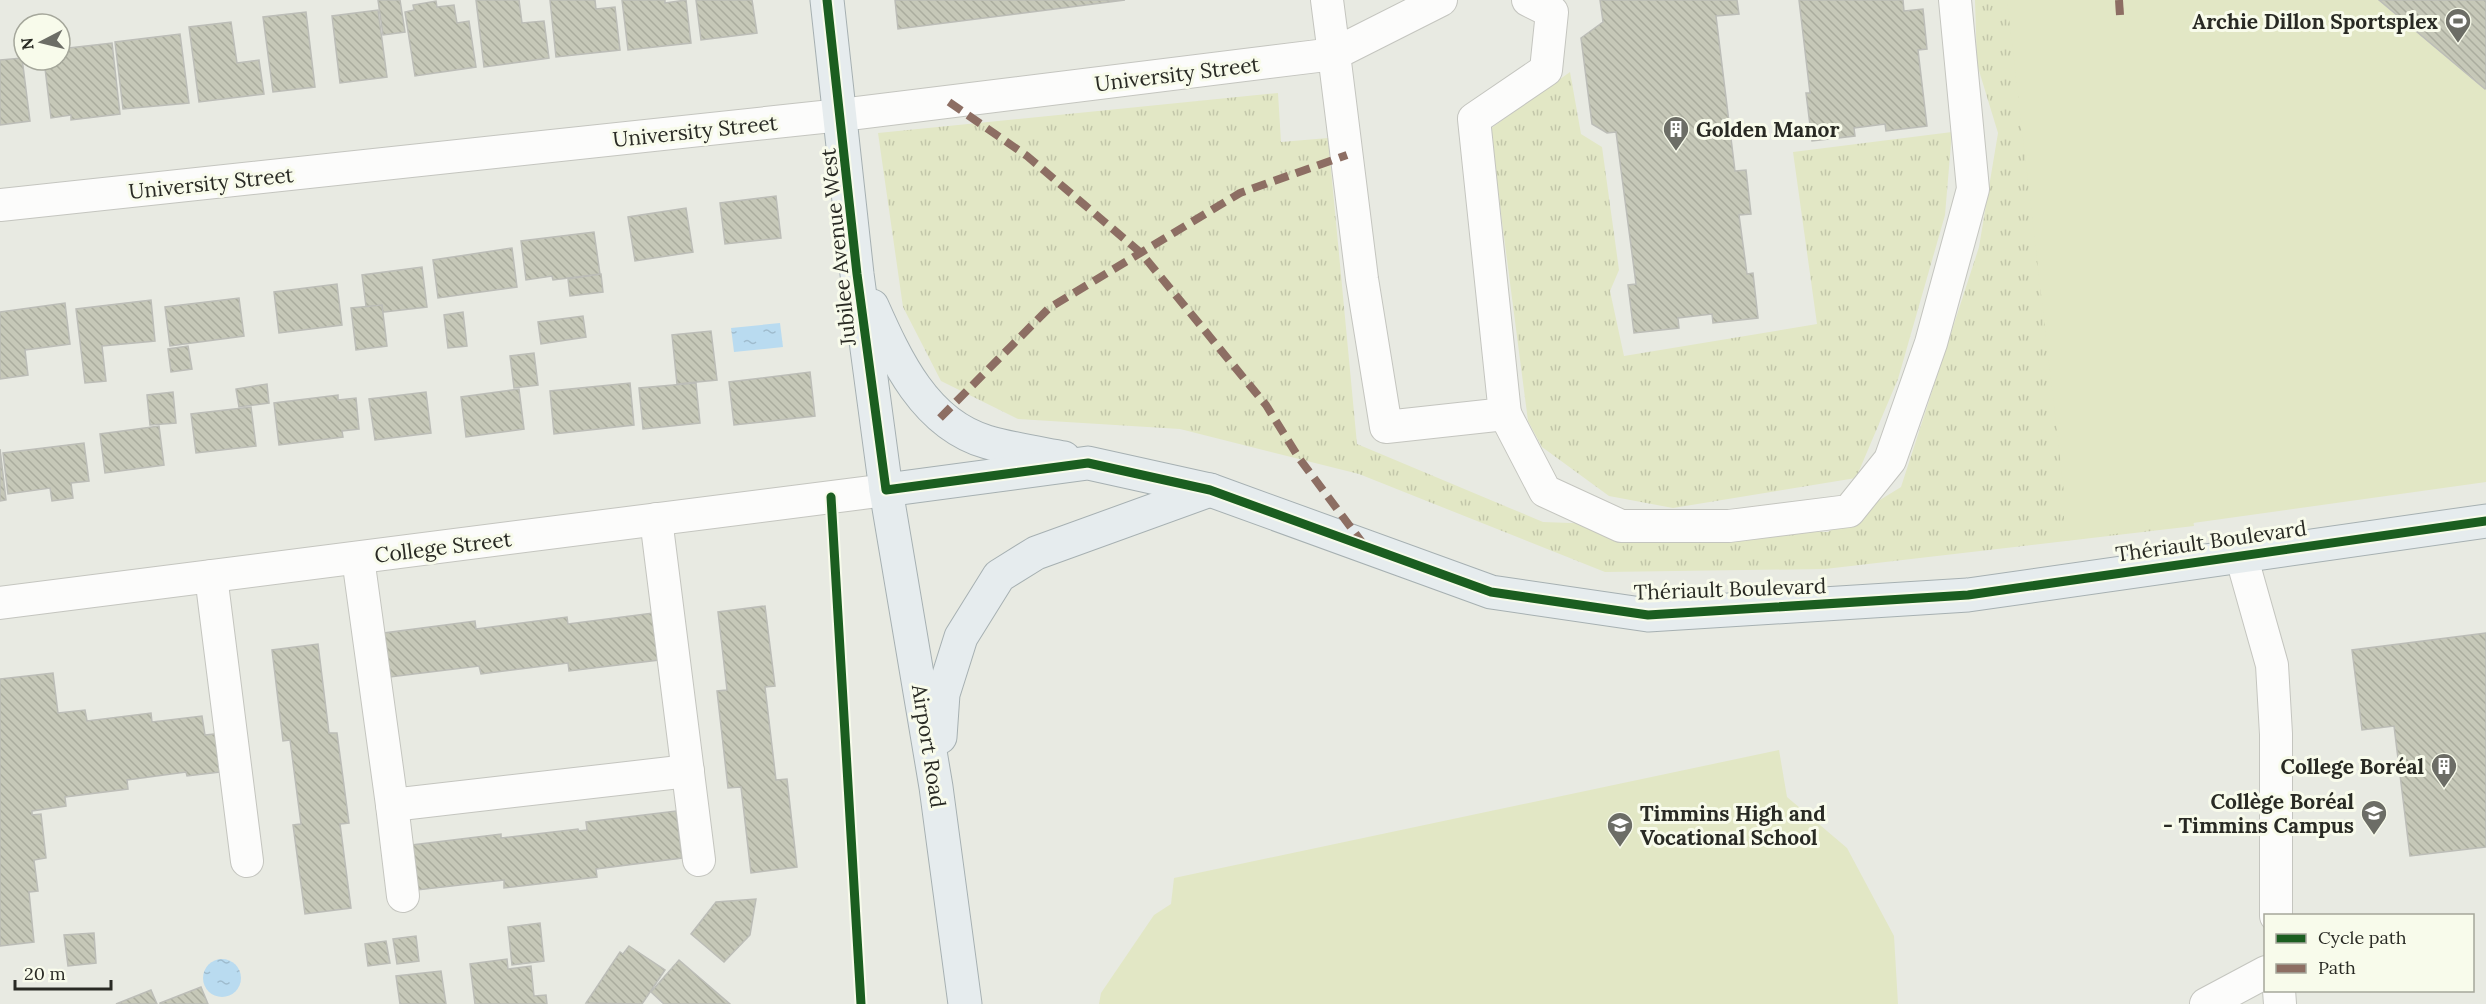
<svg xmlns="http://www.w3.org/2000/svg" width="2486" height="1004" viewBox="0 0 2486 1004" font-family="Lora,serif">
<defs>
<pattern id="grass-tufts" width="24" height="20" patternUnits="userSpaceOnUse" patternTransform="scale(1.5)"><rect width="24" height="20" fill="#e2e7c5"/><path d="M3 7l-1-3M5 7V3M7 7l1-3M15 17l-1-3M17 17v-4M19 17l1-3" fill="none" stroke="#c2c6a9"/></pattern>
<pattern id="water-ripples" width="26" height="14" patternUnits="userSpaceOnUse" patternTransform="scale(1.5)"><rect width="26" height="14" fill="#b9dbf0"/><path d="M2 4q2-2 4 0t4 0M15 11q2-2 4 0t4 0" fill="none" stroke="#9fbcce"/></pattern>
<pattern id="building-back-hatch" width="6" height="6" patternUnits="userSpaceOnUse" patternTransform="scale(1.5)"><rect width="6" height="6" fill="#c6c8b8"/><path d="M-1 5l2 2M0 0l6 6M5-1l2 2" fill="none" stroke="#aaac9e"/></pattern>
</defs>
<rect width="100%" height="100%" fill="#e8eae2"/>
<!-- grass -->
<g fill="url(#grass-tufts)">
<path d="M1975 0H2008L2188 481 2194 526 1825 569 1605 572 1359 474 1180 429 1018 419 941 381 903 307 878 133 1278 93 1281 142 1328 138 1357 444 1543 522 1828 532 1901 487 1979 247 1998 133 1977 64Z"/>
<path d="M1570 72 1581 134 1602 147 1619 270 1610 291 1624 356 1817 324 1793 152 1952 132 1945 215 1898 379 1856 478 1673 508 1609 496 1542 447 1528 421 1490 129Z"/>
</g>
<!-- pitch -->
<g fill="#e2e7c5">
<path d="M2007 0H2486V482L2064 541V492Z"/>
<path d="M1779 750 1787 797 1847 848 1894 936 1898 1004H1099L1101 993 1154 915 1171 904 1174 878Z"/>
</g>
<!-- water -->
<g fill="url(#water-ripples)">
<path d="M780 323 783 347 734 352 731 328Z"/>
<circle cx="222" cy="978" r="19"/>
</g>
<!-- building -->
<g fill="url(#building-back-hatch)" stroke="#bcbdb7" stroke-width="1.5">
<path d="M378 0H400L405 32 383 35Z"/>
<path d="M476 0H519L522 23 544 21 549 58 484 67Z"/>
<path d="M550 0H595L596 9 615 7 620 50 556 57Z"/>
<path d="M622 0H665V3L686 0 691 43 628 50Z"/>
<path d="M696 0H752L757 33 701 40Z"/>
<path d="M895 0H1125L898 29Z"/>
<path d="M1600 0H1737L1739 14 1716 16 1735 171 1746 170 1751 214 1739 215 1747 274 1753 273 1758 318 1713 323 1712 314 1678 318 1679 328 1634 333 1628 285 1636 284 1616 132 1607 133 1592 124 1581 38 1603 22Z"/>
<path d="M1799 0H1903L1904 11 1923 9 1927 49 1918 50 1927 126 1886 131 1885 124 1854 128 1855 136 1812 141 1806 93H1810Z"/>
<path d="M2379 0H2486V88L2485 89Z"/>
<path d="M436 1 437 7 454 5 457 23 469 21 476 67 415 76 405 12 414 10 413 5Z"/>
<path d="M378 10 387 77 340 83 332 16Z"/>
<path d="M306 12 315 87 273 92 263 17Z"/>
<path d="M231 22 237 63 259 60 264 94 199 102 189 27Z"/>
<path d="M180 34 189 103 123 109 115 42Z"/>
<path d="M112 43 120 114 71 120V115L51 118 44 60H60V49Z"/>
<path d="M22 58 30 121 0 125V60Z"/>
<path d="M776 196 781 238 725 244 720 203Z"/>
<path d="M686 208 693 252 635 261 628 217Z"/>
<path d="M594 232 600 274 553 280 552 276 526 280 521 241Z"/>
<path d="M512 248 517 287 438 298 433 260Z"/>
<path d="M422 267 427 307 367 314 362 275Z"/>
<path d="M601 274 603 292 570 296 568 279Z"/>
<path d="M337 284 342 325 279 333 274 292Z"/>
<path d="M239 298 244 336 170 346 165 307Z"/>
<path d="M151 300 155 341 102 346 106 381 85 383 76 309Z"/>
<path d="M65 303 70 344 25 350 28 375 0 379V312Z"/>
<path d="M382 305 387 346 356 350 351 308Z"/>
<path d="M463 312 467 346 448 348 444 315Z"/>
<path d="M583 316 586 337 541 344 538 322Z"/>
<path d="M711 331 717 380 677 384 672 335Z"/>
<path d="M188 346 192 369 171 372 168 349Z"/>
<path d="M534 353 538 385 514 388 510 356Z"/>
<path d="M810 372 815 416 734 425 729 382Z"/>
<path d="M630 383 634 425 554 434 550 391Z"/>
<path d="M696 383 700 423 643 429 639 388Z"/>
<path d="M267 384 269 403 239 407 236 389Z"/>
<path d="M519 389 524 429 466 437 461 397Z"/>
<path d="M173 392 176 423 150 425 147 395Z"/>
<path d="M426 392 431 433 375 440 369 399Z"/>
<path d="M338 395V400L356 398 359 429 342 431 343 437 279 445 274 403Z"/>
<path d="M251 407 256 446 196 453 191 414Z"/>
<path d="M159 426 164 465 105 473 100 434Z"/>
<path d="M84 443 89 481 71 483 73 498 52 501 50 488 8 494 3 453Z"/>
<path d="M0 449 6 500 0 501Z"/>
<path d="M765 606 775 686 765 687 776 780 787 779 797 867 751 873 741 787 728 788 717 691 727 690 718 612Z"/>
<path d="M653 613 659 660 569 671 568 663 481 674 479 666 390 677 384 633 475 621 476 629 567 617 568 624Z"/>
<path d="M2486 633V847L2410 856 2394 726 2362 730 2352 650Z"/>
<path d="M318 644 329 733H337L349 823 340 824 351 908 305 914 293 825 301 824 290 740 283 741 272 650Z"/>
<path d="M53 673 58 713 85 710 87 721 151 713 152 722 202 716 205 735 223 733 228 771 187 776 186 772 127 780 128 789 65 797 66 806 32 811V815L41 814 46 858 34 860 38 891 29 892 34 942 0 946V679Z"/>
<path d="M676 811 682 858 596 869 597 877 504 888V880L417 890 412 845 501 834V838L578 829 579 831 587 830 586 822Z"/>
<path d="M756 899 750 935 724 962 691 934 716 902Z"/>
<path d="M540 923 544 961 512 965 508 927Z"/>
<path d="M94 933 96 963 68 966 64 935Z"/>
<path d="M416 936 419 961 397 964 393 939Z"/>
<path d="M386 941 390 963 368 966 365 944Z"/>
<path d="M629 946 665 970 642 1004 586 1003 620 952 623 954Z"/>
<path d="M507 959 508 969 531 966 534 996 546 995 547 1004H475L470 964Z"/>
<path d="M679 960 730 1004H664L651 992Z"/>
<path d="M441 971 446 1004H400L396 976Z"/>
<path d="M201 987 208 1004H160V1003Z"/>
<path d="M151 990 157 1004H116Z"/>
</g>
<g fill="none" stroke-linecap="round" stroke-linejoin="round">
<!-- minor casing -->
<g stroke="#c4c5bf" stroke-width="34">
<g id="minor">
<path d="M1441 0 1334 54 1362 279 1386 427 1505 414 1474 119 1546 70 1552 12 1528 0"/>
<path d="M0 205 841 115 1334 54 1327 0"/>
<path d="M1505 414 1545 491 1621 526H1729L1849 511 1890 460 1931 343 1973 189 1955 0"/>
<path d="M656 519 699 860"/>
<path d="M2241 555 2272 665 2276 734V916"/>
<path d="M358 558 392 805 688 771"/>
<path d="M211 576 247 861"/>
<path d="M0 603 886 490"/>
<path d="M392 805 403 896"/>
<path d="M2279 990 2280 1004"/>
<path d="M2206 1004 2266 972"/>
</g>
</g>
<!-- major casing -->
<g stroke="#a6b0b2" stroke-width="35">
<g id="major">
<path d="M827 0 857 274 886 490 936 787 965 1004"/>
<path d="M872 306C896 360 925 424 987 442 1011 449 1038 453 1064 458"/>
<path d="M886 490 1088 463 1210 490 1491 592 1648 615 1968 595 2486 521"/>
<path d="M940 737 943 694 961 637 999 576 1036 553 1210 490"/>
</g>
</g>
<!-- minor -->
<use href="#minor" stroke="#fcfcfb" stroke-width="32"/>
<!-- major -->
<use href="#major" stroke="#e6ecee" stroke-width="33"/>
<!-- quiet -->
<g stroke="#8d6e63" stroke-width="8" stroke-dasharray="15 8" stroke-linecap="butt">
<path d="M2119 0 2120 15"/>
<path d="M949 102 1027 156 1141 253 1266 405 1299 458 1364 545"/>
<path d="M940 418 1049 308 1240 193 1347 155"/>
</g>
<!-- cycleway casing -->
<g stroke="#f8fbeb" stroke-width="13">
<g id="cycleway">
<path d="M827 0 857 274 886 490 1088 463 1210 490 1491 592 1648 615 1968 595 2486 521"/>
<path d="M831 497 861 1004"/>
</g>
</g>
<!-- cycleway -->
<use href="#cycleway" stroke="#1b5e20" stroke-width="9"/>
</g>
<!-- icons -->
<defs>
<g id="stadium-pin" transform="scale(1.35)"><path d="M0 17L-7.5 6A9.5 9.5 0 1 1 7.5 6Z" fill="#6c6d66" stroke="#f8fbeb"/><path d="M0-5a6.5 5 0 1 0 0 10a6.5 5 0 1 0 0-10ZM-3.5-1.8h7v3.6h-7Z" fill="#fff"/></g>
<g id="building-pin" transform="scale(1.35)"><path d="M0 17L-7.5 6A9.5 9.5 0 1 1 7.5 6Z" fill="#6c6d66" stroke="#f8fbeb"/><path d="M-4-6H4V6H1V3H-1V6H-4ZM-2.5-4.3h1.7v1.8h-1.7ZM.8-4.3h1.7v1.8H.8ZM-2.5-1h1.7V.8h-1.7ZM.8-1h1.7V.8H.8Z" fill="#fff"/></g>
<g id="university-pin" transform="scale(1.35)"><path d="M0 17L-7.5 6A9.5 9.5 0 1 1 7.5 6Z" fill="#6c6d66" stroke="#f8fbeb"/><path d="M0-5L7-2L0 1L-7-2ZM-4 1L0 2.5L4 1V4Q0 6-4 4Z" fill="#fff"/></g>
<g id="school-pin" transform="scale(1.35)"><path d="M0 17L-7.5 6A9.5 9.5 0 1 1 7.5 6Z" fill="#6c6d66" stroke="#f8fbeb"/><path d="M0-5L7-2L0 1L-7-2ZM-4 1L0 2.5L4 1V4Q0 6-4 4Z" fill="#fff"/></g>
</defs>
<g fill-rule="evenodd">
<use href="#stadium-pin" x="2458" y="21"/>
<use href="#building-pin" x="1676" y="129"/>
<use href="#building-pin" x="2444" y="766"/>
<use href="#university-pin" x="2374" y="813"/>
<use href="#school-pin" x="1620" y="825"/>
</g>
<g text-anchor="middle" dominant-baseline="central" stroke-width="6" stroke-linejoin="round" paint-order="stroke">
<!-- poi labels -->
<g font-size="21" font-weight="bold" fill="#292a24" stroke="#f8fbeb" text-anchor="end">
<text x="2438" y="21">Archie Dillon Sportsplex</text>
<text x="1696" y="129" text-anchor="start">Golden Manor</text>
<text x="2424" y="766">College Boréal</text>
<text x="2354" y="801">Collège Boréal<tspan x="2354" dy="24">- Timmins Campus</tspan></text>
<text x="1640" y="813" text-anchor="start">Timmins High and<tspan x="1640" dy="24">Vocational School</tspan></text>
</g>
<!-- street labels -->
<g font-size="21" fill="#292a24" stroke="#f8fbeb">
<text transform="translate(1177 74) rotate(-7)">University Street</text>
<text transform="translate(695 131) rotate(-6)">University Street</text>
<text transform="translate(211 183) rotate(-6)">University Street</text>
<text transform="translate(838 247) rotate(-96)">Jubilee Avenue West</text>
<text transform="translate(2211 541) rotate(-8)">Thériault Boulevard</text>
<text transform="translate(443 547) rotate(-7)">College Street</text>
<text transform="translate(1730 589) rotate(-2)">Thériault Boulevard</text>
<text transform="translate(929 746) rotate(81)">Airport Road</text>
</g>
</g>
<!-- legend -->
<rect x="2264" y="914" width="210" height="78" fill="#f8fbeb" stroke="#a5a79b" stroke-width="1.5"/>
<rect x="2276" y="934" width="30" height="9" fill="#1b5e20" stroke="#a5a79b" stroke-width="1.5"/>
<text x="2318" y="944" font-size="18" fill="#292a24">Cycle path</text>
<rect x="2276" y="964" width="30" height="9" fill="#8d6e63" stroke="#a5a79b" stroke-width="1.5"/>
<text x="2318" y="974" font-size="18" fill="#292a24">Path</text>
<!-- north arrow -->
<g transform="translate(42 42) rotate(263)"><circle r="28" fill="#f8fbeb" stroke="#a5a79b" stroke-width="1.5"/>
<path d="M0-4.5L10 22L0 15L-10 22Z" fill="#6c6d66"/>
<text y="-9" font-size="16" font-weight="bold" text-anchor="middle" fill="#292a24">N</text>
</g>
<!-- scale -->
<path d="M15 980v9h96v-9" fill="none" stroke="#292a24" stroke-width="3"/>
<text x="24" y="980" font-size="18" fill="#292a24" stroke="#f8fbeb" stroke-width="4.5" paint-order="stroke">20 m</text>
</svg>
